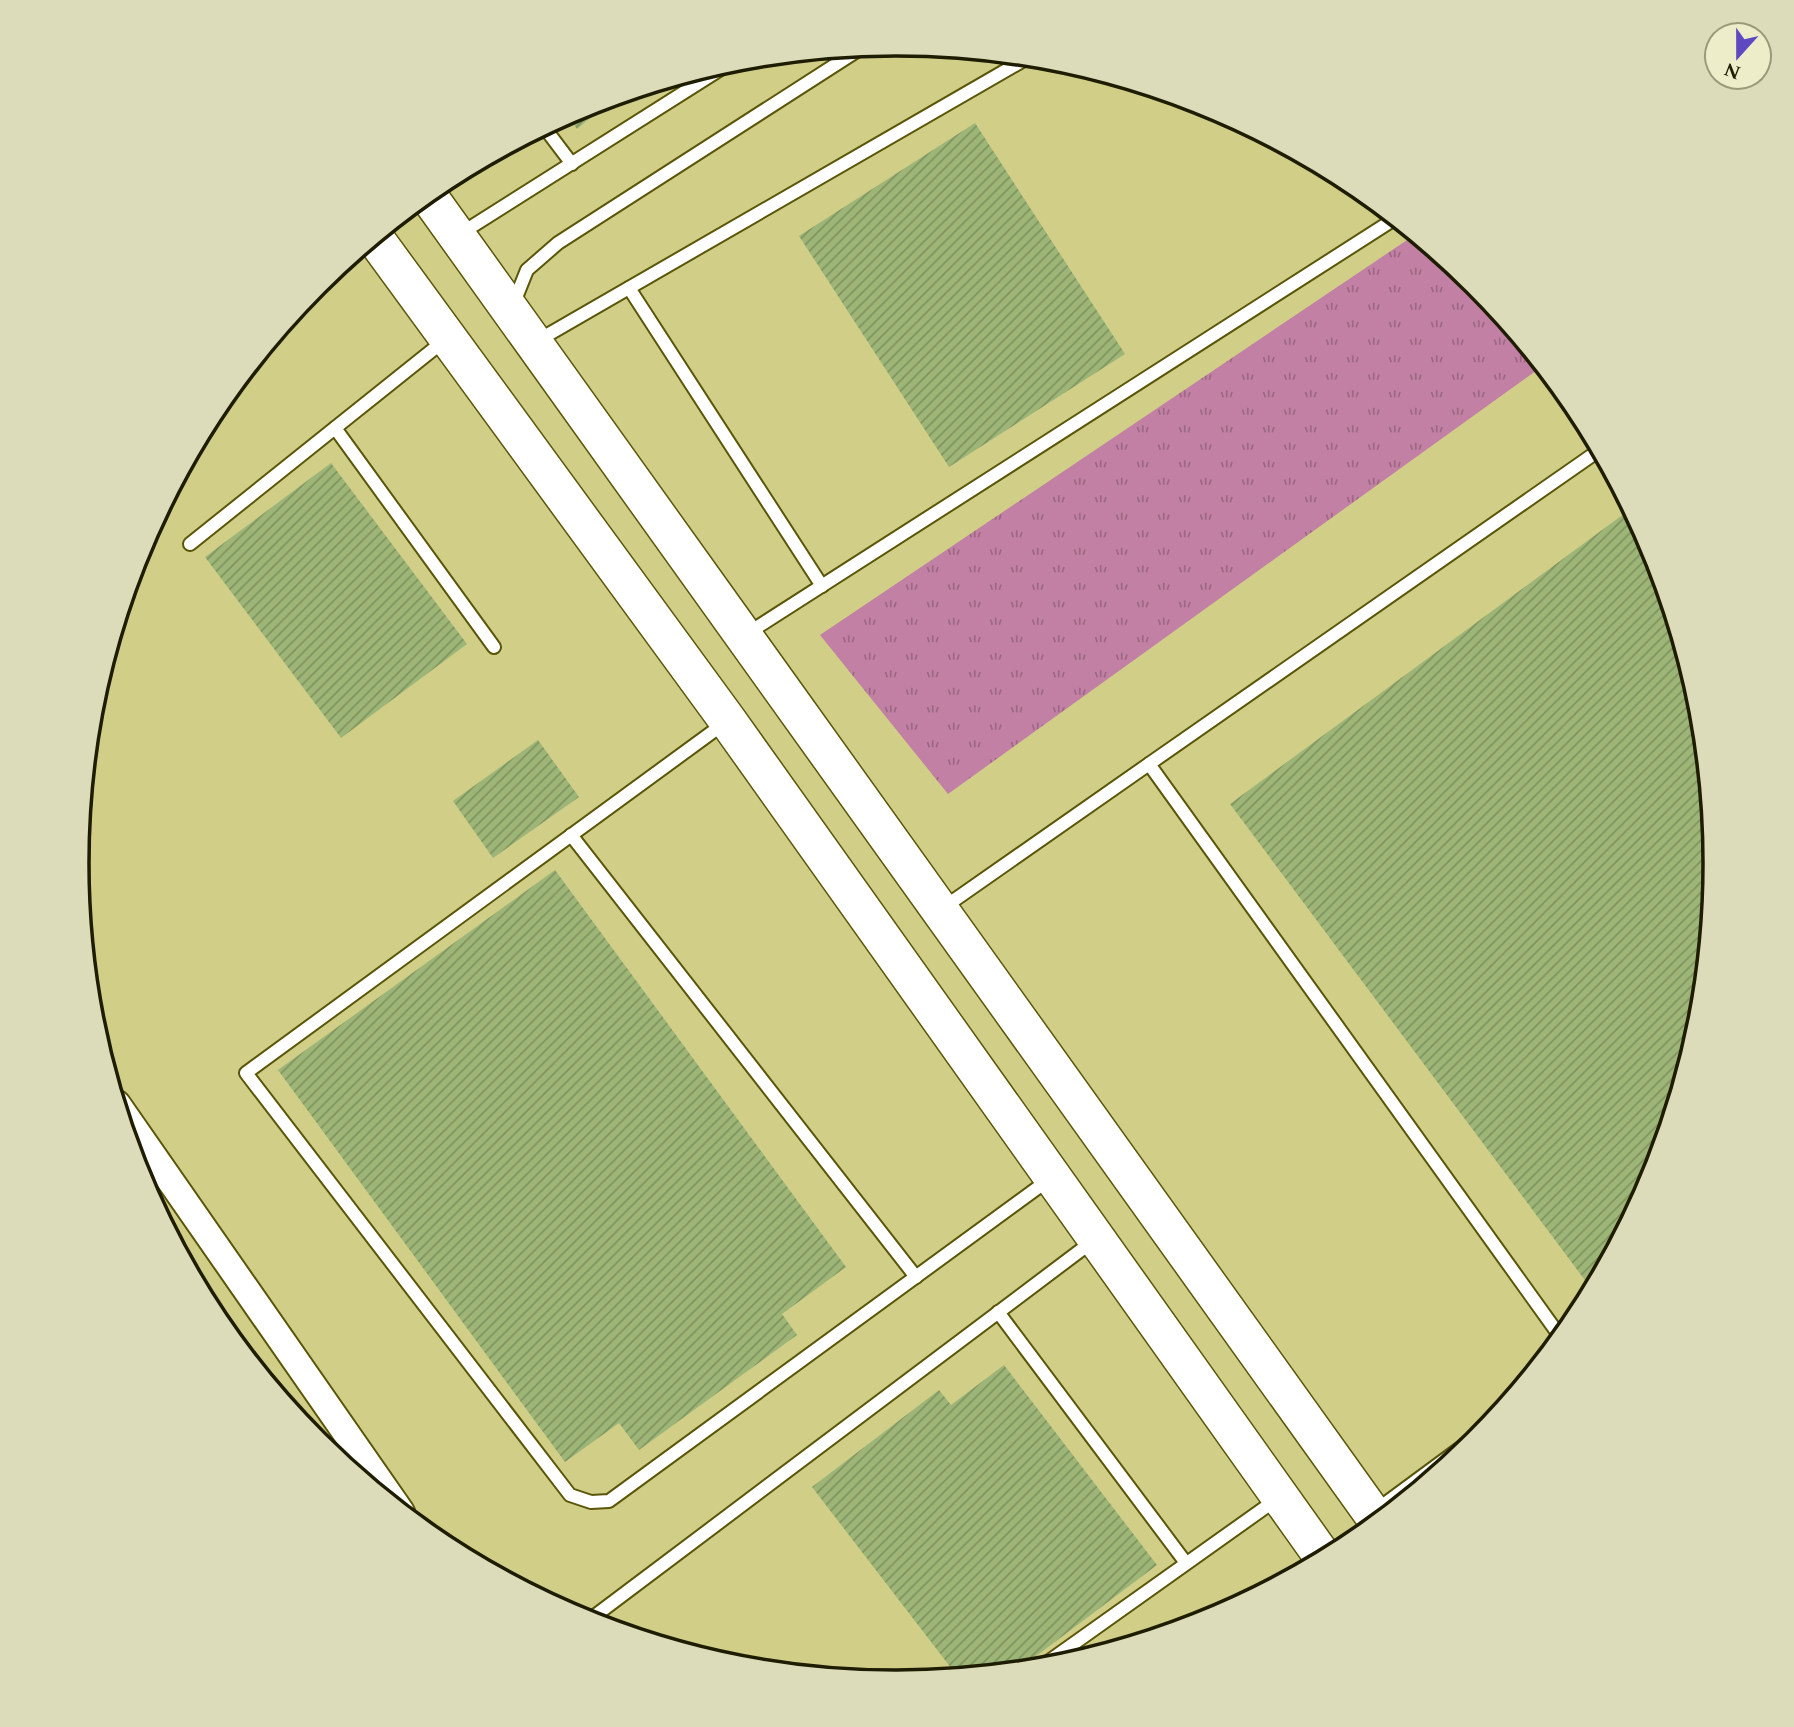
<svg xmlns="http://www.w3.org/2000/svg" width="1794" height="1727" viewBox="0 0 1794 1727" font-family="Spectral,serif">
<defs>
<pattern id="grass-tufts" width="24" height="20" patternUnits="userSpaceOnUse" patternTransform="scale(1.75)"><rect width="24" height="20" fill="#c280a4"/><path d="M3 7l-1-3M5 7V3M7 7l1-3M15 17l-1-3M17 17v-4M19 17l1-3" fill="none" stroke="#9d6883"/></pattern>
<pattern id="building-hatch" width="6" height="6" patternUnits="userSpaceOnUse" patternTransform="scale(1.75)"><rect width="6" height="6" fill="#9db677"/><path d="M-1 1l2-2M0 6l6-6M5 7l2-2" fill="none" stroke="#7f935f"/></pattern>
</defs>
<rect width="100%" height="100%" fill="#d1ce88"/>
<!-- grass -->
<path fill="url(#grass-tufts)" d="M1416 234 1477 284 1544 365 948 794 820 635Z"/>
<!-- building -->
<g fill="url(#building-hatch)">
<path d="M616 96 577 129 567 115 584 106Z"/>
<path d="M975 123 1125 354 949 467 799 236Z"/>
<path d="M331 463 467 644 341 738 205 557Z"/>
<path d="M1632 508 1654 550 1701 704 1717 864 1701 1024 1654 1178 1593 1291 1230 804Z"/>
<path d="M538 740 579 797 493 858 453 801Z"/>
<path d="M555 870 846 1267 782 1314 797 1335 639 1450 619 1423 565 1462 278 1070Z"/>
<path d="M1004 1365 1157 1565 1015 1672 958 1677 812 1487 939 1390 951 1405Z"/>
</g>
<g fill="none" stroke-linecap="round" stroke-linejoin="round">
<!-- service casing -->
<g stroke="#5a5608" stroke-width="16">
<g id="service">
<path d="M544 127 572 164"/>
<path d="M460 234 735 60"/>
<path d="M629 288 822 586"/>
<path d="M513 305 527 270 558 243 863 47"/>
<path d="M537 341 1029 57"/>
<path d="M335 428 494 647"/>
<path d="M190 544 445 340"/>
<path d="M745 635 1396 218"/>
<path d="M726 722 246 1073 570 1495 591 1502 609 1501 1051 1178"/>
<path d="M571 835 916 1277"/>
<path d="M943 908 1149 764"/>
<path d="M998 1312 1186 1563"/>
<path d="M1562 1339 1149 764 1601 449"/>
<path d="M1375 1511 1493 1424"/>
<path d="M605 1627 596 1615 1093 1241"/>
<path d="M1038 1669 1277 1499"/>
</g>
</g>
<!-- minor casing -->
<g stroke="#5a5608" stroke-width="30">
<path id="minor" d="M117 1104 401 1512"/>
</g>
<!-- secondary casing -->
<g stroke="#5a5608" stroke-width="40">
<g id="secondary">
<path d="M427 194 1379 1523"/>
<path d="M374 237 728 721 1325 1560"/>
</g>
</g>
<!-- service -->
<use href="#service" stroke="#fff" stroke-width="12"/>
<!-- minor -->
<use href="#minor" stroke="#fff" stroke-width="26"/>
<!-- secondary -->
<use href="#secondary" stroke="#fff" stroke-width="37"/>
</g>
<!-- crop -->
<path d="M0 0H1794V1727H0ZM89 863a807 807 0 1 1 1614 0a807 807 0 1 1-1614 0Z" fill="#dcdcba" fill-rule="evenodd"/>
<path fill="none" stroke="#1e1c01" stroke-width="3.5" d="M89 863a807 807 0 1 1 1614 0a807 807 0 1 1-1614 0Z"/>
<!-- north arrow -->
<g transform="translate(1738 56) rotate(201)"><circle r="33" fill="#ededca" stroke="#9a997a" stroke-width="2"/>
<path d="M0-5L12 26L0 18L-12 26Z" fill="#5e49c1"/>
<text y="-10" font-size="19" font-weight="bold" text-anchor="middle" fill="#1e1c01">N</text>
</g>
</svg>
